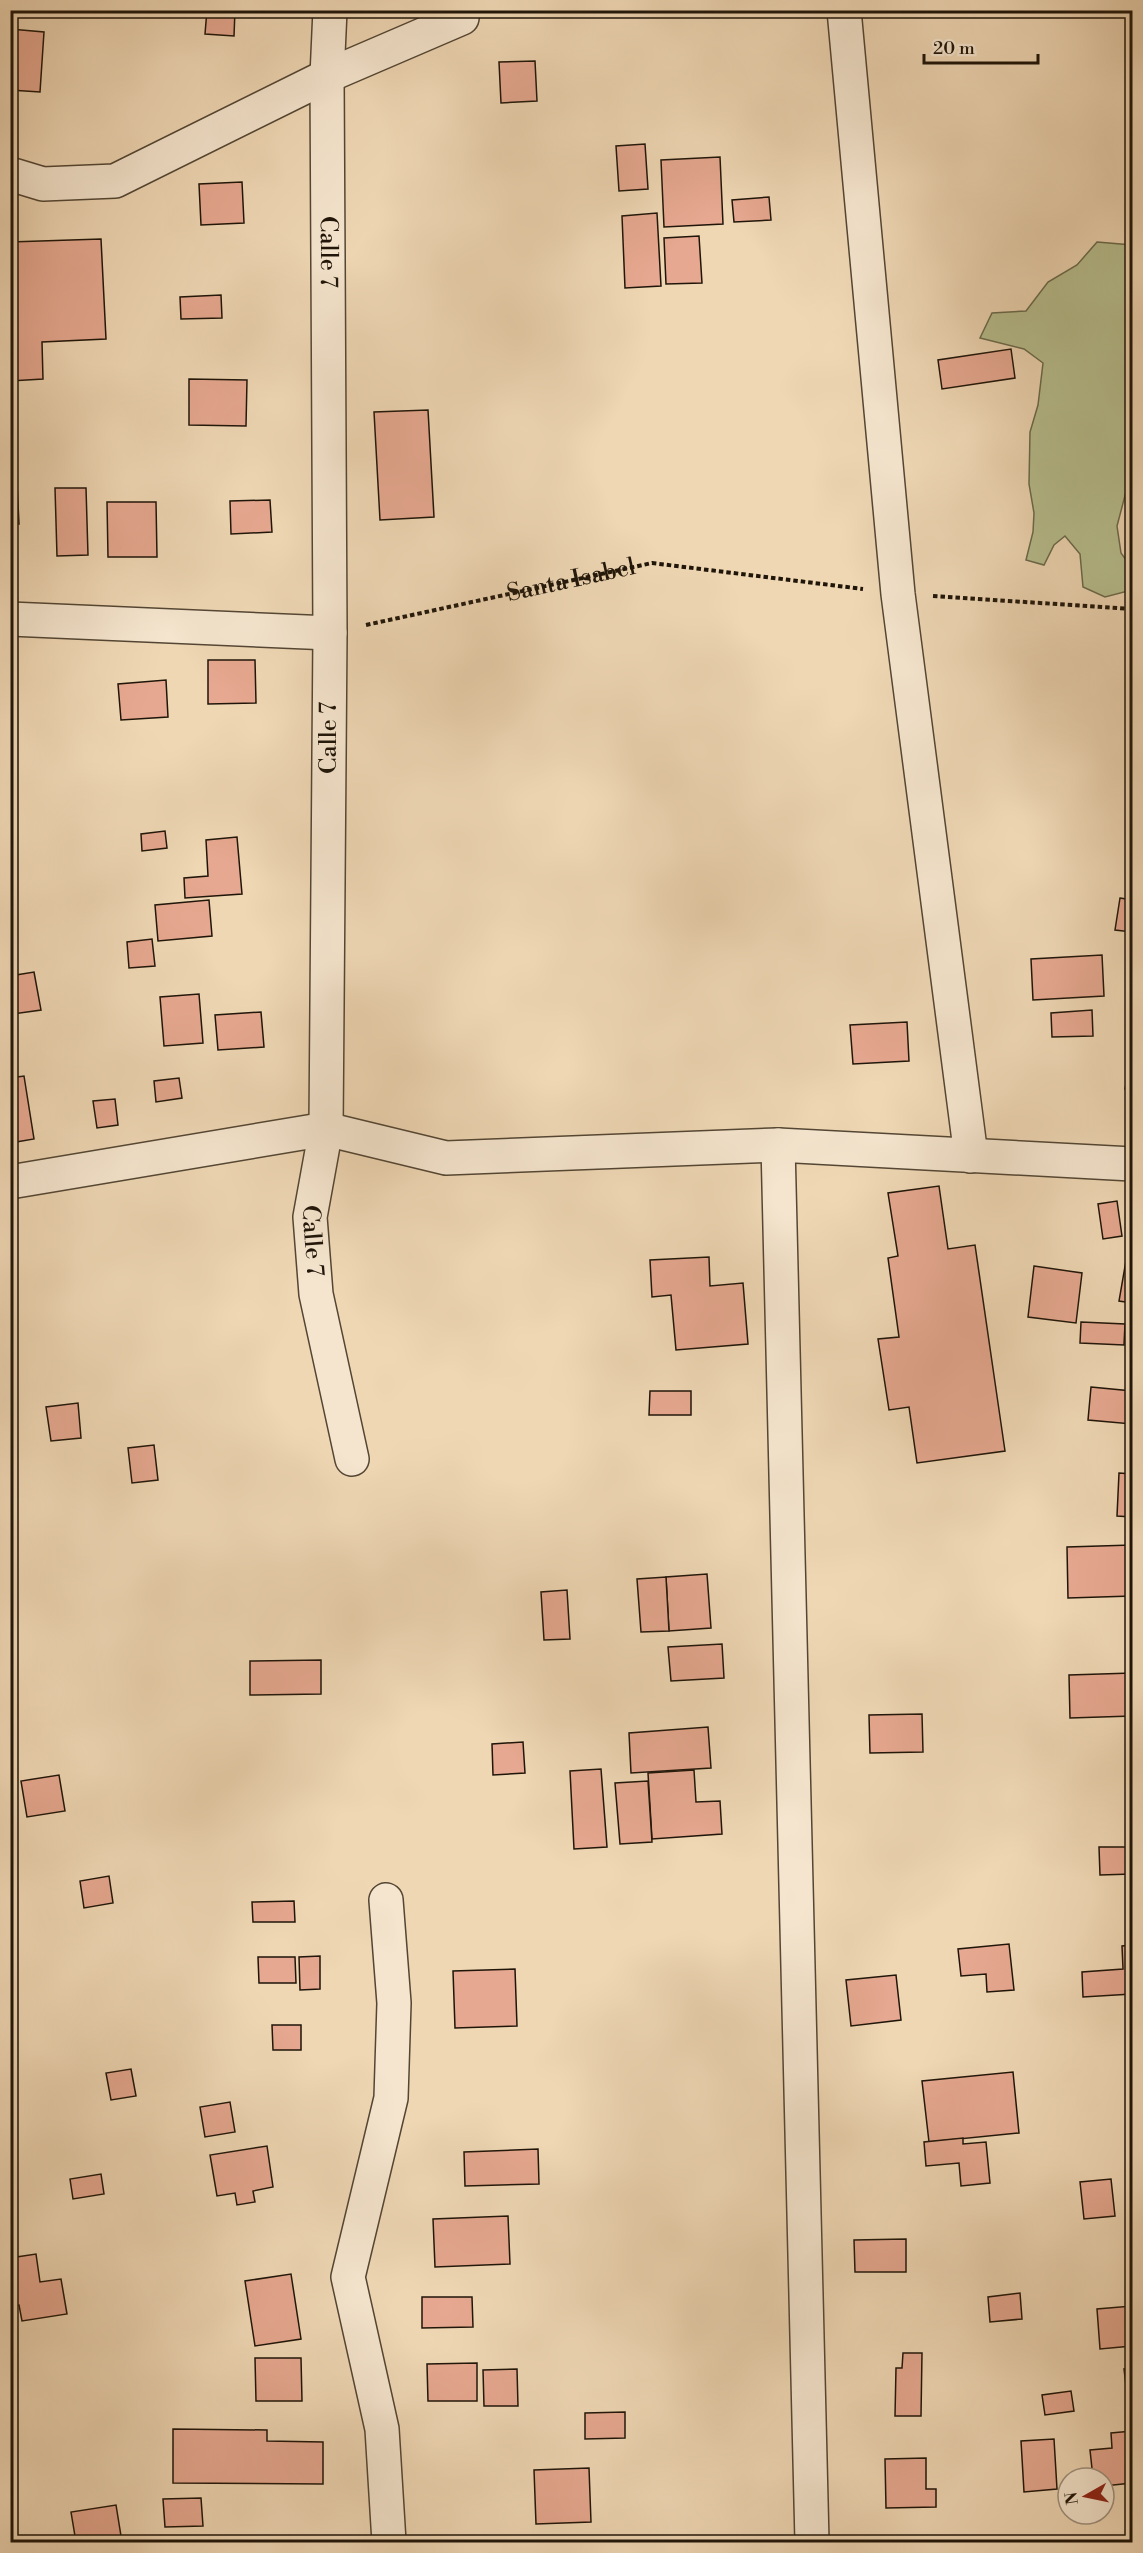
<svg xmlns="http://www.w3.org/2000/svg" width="1143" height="2553" viewBox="0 0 1143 2553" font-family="'Libre Bodoni',serif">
<rect width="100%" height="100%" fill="#efd7b4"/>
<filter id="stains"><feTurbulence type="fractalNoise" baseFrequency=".00333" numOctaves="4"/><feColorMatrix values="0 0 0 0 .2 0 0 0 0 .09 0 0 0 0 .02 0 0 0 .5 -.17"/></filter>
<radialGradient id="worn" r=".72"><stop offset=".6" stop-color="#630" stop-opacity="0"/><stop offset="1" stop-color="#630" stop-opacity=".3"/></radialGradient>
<!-- green -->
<path fill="#b7be8e" stroke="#6b6a4c" stroke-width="1.5" d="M1097 242 1132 245V469L1117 526 1121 553 1132 568V590L1105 597 1083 587 1080 554 1065 536 1054 545 1044 565 1026 560 1033 532 1034 513 1029 484 1030 432 1038 405 1043 363 1024 349 980 338 992 313 1026 311 1048 282 1077 265Z"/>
<!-- building -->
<g fill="#e6a890" stroke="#1f1509" stroke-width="1.5">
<path d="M207 10H235L234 36 205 34Z"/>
<path d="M10 29 44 32 40 92 10 90Z"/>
<path d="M535 61 537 101 501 103 499 62Z"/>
<path d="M645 144 648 189 619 191 616 146Z"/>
<path d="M720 157 723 224 664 227 661 160Z"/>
<path d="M242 182 244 223 201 225 199 184Z"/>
<path d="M769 197 771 220 734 222 732 200Z"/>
<path d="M657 213 661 286 625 288 622 216Z"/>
<path d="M699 236 702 283 666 284 664 238Z"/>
<path d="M101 239 106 339 42 342 43 379 10 381V242Z"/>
<path d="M221 295 222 318 181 319 180 297Z"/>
<path d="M1011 349 1015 378 942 389 938 360Z"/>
<path d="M189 379 247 380 246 426 189 425Z"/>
<path d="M428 410 434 517 380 520 374 412Z"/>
<path d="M10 465H16L19 524H10Z"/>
<path d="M55 488H86L88 555 57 556Z"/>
<path d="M270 500 272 532 231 534 230 501Z"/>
<path d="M107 502H156L157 557H108Z"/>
<path d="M208 660H255L256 703 208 704Z"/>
<path d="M166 680 168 717 121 720 118 684Z"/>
<path d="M1132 780V826H1127Z"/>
<path d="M165 831 167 848 142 851 141 834Z"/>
<path d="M237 837 242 894 185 898 184 878 208 876 206 840Z"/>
<path d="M1120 898 1132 900V932L1115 930Z"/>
<path d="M209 900 212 936 158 941 155 905Z"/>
<path d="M152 939 155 966 129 968 127 942Z"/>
<path d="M1102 955 1104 996 1033 1000 1031 959Z"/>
<path d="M34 972 41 1010 13 1014 10 976Z"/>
<path d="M199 994 203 1043 164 1046 160 997Z"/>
<path d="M1092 1010 1093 1036 1052 1037 1051 1013Z"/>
<path d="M261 1012 264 1047 218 1050 215 1015Z"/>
<path d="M907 1022 909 1061 853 1064 850 1025Z"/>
<path d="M1132 1053V1091L1125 1089Z"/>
<path d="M24 1076 34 1139 10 1143V1078Z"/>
<path d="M179 1078 182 1098 156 1102 154 1081Z"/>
<path d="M115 1099 118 1125 97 1128 93 1101Z"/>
<path d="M939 1186 948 1249 975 1245 1005 1451 917 1463 909 1407 889 1410 878 1339 899 1337 888 1258 898 1256 888 1193Z"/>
<path d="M1117 1201 1122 1236 1103 1239 1098 1204Z"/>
<path d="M1132 1226V1303L1119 1301Z"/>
<path d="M709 1257 710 1286 743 1283 748 1344 676 1350 671 1295 652 1297 650 1260Z"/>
<path d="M1034 1266 1082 1273 1076 1323 1028 1317Z"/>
<path d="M1081 1322 1125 1324 1124 1345 1080 1343Z"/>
<path d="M1091 1387 1132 1391V1424L1088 1420Z"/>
<path d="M650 1391H691V1415H649Z"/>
<path d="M78 1403 81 1438 51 1441 46 1407Z"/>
<path d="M154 1445 158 1480 132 1483 128 1448Z"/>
<path d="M1119 1473 1132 1474V1517L1117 1516Z"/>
<path d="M1132 1545V1596L1068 1598 1067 1547Z"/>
<path d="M707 1574 711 1628 669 1631 666 1577Z"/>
<path d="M666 1577 669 1631 641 1632 637 1579Z"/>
<path d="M567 1590 570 1639 544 1640 541 1592Z"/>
<path d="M722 1644 724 1678 671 1681 668 1647Z"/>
<path d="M321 1660V1694L250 1695V1661Z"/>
<path d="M1132 1673V1716L1070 1718 1069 1675Z"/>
<path d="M922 1714 923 1752 870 1753 869 1715Z"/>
<path d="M708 1727 711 1768 631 1773 629 1733Z"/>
<path d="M523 1742 525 1773 493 1775 492 1744Z"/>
<path d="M601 1769 607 1847 574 1849 570 1771Z"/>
<path d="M694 1770 696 1802 720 1801 722 1834 652 1839 648 1773Z"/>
<path d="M59 1775 65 1811 27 1817 21 1781Z"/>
<path d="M648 1781 652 1842 620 1844 615 1783Z"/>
<path d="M1099 1847H1132V1874L1100 1875Z"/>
<path d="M109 1876 113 1903 84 1908 80 1881Z"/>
<path d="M294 1901 295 1922H253L252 1902Z"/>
<path d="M1009 1944 1014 1990 987 1992 986 1974 961 1976 958 1949Z"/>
<path d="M1132 1945V1994L1083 1997 1082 1972 1123 1969 1122 1946Z"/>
<path d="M320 1956V1989L300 1990 299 1957Z"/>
<path d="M258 1957H295L296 1983H259Z"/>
<path d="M515 1969 517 2026 455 2028 453 1971Z"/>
<path d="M896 1975 901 2020 851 2026 846 1980Z"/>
<path d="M272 2025H301V2050H273Z"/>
<path d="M131 2069 136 2096 111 2100 106 2073Z"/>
<path d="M1013 2072 1019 2133 929 2142 922 2081Z"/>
<path d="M230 2102 235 2132 205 2137 200 2107Z"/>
<path d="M1127 2109H1132V2141H1130Z"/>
<path d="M963 2138V2144L986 2142 990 2183 961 2186 959 2163 926 2166 924 2142Z"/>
<path d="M267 2146 273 2187 253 2191 255 2202 237 2205 235 2193 217 2196 210 2155Z"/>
<path d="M538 2149 539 2184 465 2186 464 2152Z"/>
<path d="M101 2174 104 2194 73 2199 70 2179Z"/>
<path d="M1111 2179 1115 2216 1084 2219 1080 2182Z"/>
<path d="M508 2216 510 2264 435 2267 433 2219Z"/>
<path d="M906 2239V2272H855L854 2240Z"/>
<path d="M36 2254 40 2282 61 2279 67 2314 22 2321 19 2305 10 2306V2258Z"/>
<path d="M291 2274 301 2339 255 2346 245 2281Z"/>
<path d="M1020 2293 1022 2319 990 2322 988 2297Z"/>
<path d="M422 2297H472L473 2327 422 2328Z"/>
<path d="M1132 2306V2346L1100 2349 1097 2309Z"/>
<path d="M903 2353H922L921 2416H895L896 2368H902Z"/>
<path d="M255 2358H301L302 2401H256Z"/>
<path d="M477 2363V2401H428L427 2364Z"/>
<path d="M1132 2368V2393L1127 2394 1124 2369Z"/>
<path d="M517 2369 518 2406H484L483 2370Z"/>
<path d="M1071 2391 1074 2411 1045 2415 1042 2395Z"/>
<path d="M625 2412V2438L585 2439V2413Z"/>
<path d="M173 2429 267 2430V2441L323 2442V2484L173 2483Z"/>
<path d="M1132 2431V2483L1104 2486V2478H1093L1090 2450 1112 2448 1111 2433Z"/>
<path d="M1054 2439 1057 2489 1024 2492 1021 2441Z"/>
<path d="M926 2458V2489H936V2507L886 2508 885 2459Z"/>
<path d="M589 2468 591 2522 536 2524 534 2470Z"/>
<path d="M201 2498 203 2526 165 2527 163 2499Z"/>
<path d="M116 2505 122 2542H76L71 2512Z"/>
</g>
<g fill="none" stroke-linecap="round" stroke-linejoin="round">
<!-- minor casing -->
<g stroke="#534634" stroke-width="36">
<g id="minor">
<path id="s2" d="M330 10 327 76 330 633 326 1129 310 1217 316 1294 352 1459"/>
<path d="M844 10 898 594 971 1156"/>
<path d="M10 174 43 184 115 181 327 76 462 18"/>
<path d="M10 619 330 633"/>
<path d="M778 1145 812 2542"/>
<path d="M10 1182 326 1129 446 1158 778 1145 1132 1164"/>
<path d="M386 1900 394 2003 391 2098 348 2277 382 2429 389 2542"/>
</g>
</g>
<!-- path -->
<g stroke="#1f1509" stroke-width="4" stroke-dasharray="4.5 3" stroke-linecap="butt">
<path d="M933 596 1132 609"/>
<path id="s1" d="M366 625 652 563 863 589"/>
</g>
<!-- minor -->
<use href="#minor" stroke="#f5e5ce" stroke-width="33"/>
</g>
<g text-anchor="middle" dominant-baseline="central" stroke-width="6" stroke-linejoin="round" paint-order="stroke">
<!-- street labels -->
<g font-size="24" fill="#1f1509" stroke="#f5e5ce">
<text stroke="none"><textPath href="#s2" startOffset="242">Calle 7</textPath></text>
<text stroke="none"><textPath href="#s1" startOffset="210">Santa Isabel</textPath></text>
<text transform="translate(329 738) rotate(-90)">Calle 7</text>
<text stroke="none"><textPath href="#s2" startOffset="1232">Calle 7</textPath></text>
</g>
</g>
<!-- margin -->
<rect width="1143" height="2553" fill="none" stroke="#efd7b4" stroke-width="36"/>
<rect x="12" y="12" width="1119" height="2529" fill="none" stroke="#1f1509" stroke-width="3"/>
<rect x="18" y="18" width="1107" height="2517" fill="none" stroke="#1f1509" stroke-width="1.5"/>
<!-- north arrow -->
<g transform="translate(1086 2496) rotate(261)"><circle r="28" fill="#f5e5ce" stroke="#9f927f" stroke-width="1.5"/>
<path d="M0-4.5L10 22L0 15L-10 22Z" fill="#8f2418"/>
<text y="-9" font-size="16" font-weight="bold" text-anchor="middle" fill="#1f1509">N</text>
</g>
<!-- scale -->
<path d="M924 54v9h114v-9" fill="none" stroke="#1f1509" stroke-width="3"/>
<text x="933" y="54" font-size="18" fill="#1f1509" stroke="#f5e5ce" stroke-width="4.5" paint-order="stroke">20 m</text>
<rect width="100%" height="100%" filter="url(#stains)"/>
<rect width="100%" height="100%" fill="url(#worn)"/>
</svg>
